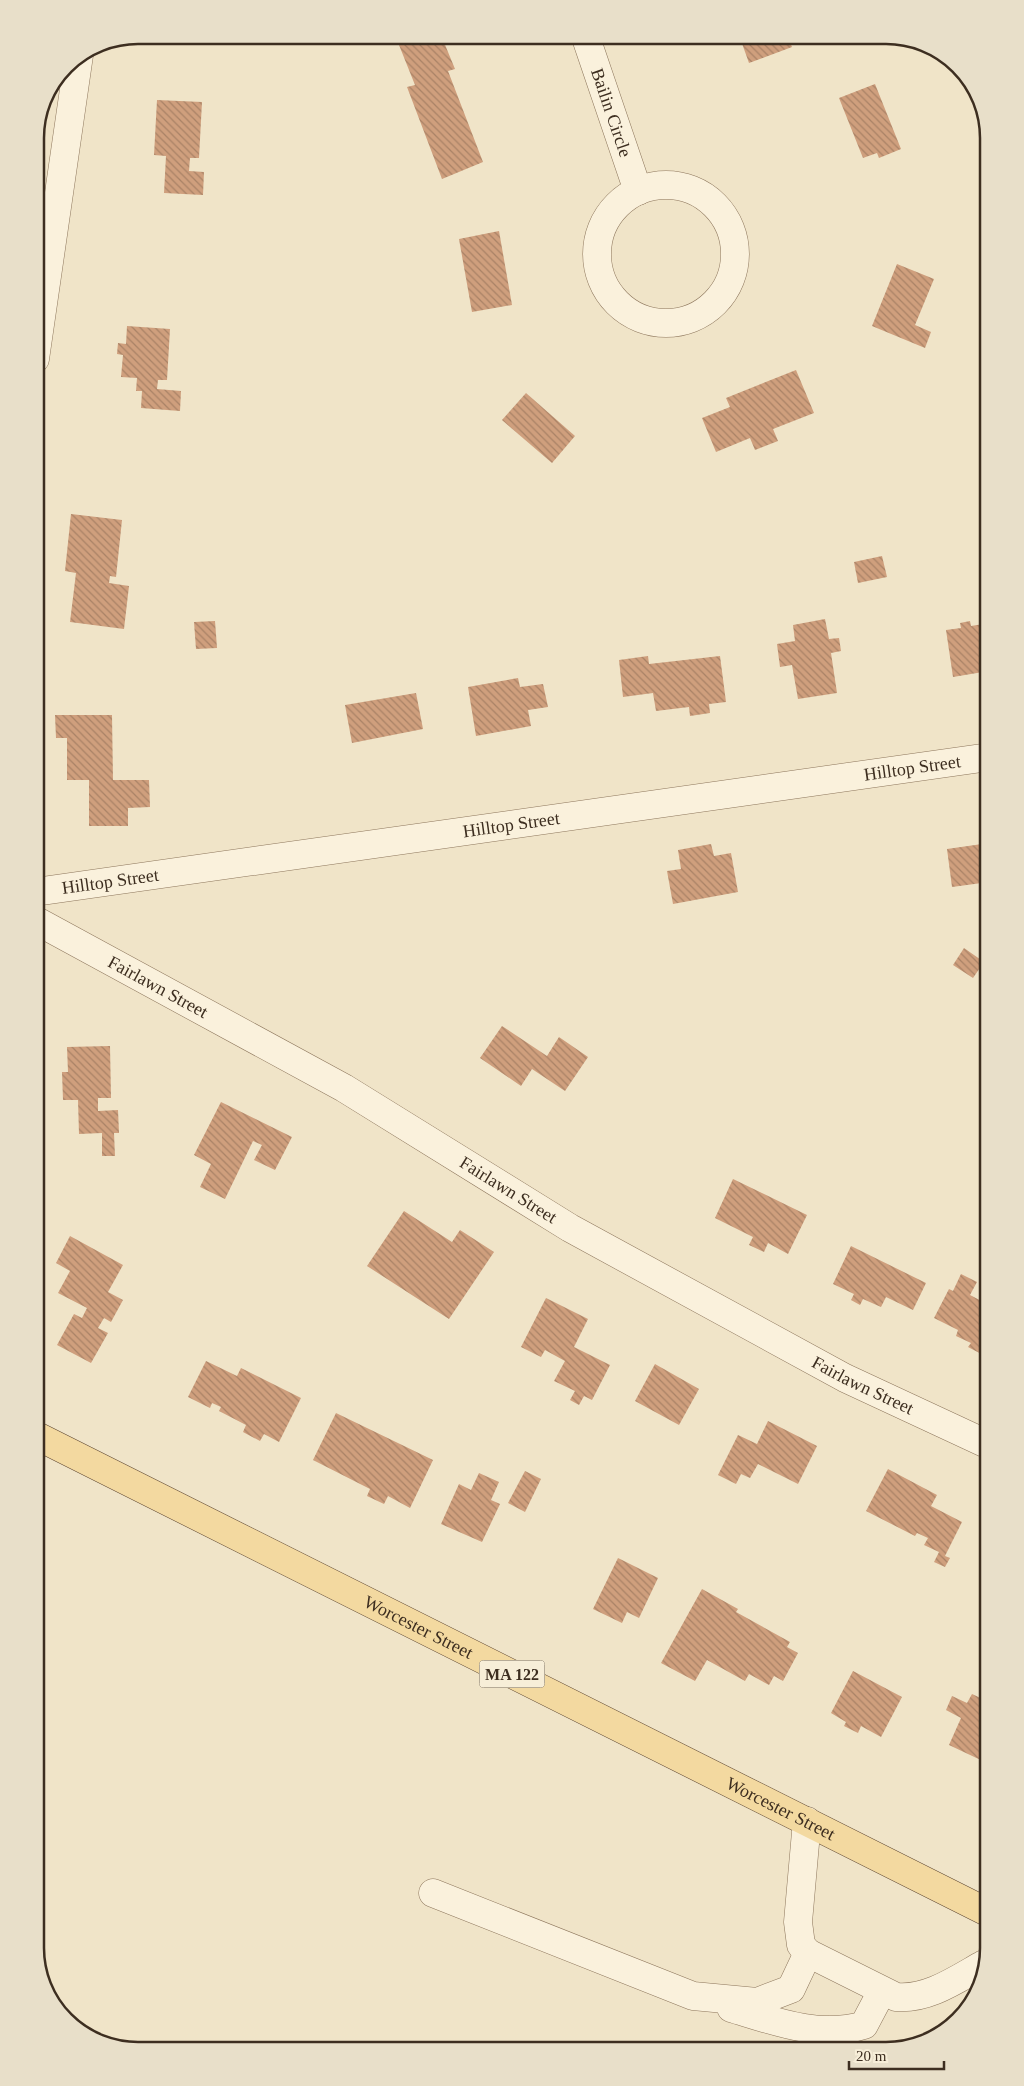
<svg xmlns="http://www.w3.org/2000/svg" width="1024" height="2086" viewBox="0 0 1024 2086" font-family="'Times New Roman',serif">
<defs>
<pattern id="building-back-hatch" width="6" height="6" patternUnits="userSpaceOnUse" patternTransform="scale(1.25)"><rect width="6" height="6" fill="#cf9f7d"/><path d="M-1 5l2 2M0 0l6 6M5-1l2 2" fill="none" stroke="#a98266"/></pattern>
</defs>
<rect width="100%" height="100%" fill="#f0e4c8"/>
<!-- building -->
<g fill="url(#building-back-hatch)">
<path d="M395 35H441L455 69 448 71 483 162 442 179 407 87 415 85Z"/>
<path d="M739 35H787L792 47 749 63Z"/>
<path d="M875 84 901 149 879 158 877 153 863 158 839 98Z"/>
<path d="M157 100 202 102 199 158H190L189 171 204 172 203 195 164 193 166 156 154 155Z"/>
<path d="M989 221V246L985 247 979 223Z"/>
<path d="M499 231 512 305 472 312 459 239Z"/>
<path d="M897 264 934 279 915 325 931 332 925 348 872 326Z"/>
<path d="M127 326 170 329 167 380H158L157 389 181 391 180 411 141 408 142 391H136L137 378 121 377 123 355 117 354 118 343 126 344Z"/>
<path d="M796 370 814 413 773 429 778 441 755 450 750 438 716 452 702 418 730 407 726 398Z"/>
<path d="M526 393 575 436 552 463 502 420Z"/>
<path d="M71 514 122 520 116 577 110 576 109 583 129 586 124 629 70 622 76 573 65 571Z"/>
<path d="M882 556 887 577 858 583 854 562Z"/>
<path d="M825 619 829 639 839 638 841 651 831 653 837 693 798 699 792 665 780 667 777 644 795 641 793 625Z"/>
<path d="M215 621 217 648 196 649 194 622Z"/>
<path d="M970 621 971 626 989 623V671L953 677 946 630 961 628 960 623Z"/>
<path d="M648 656 649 664 720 656 726 702 709 704 710 713 690 716 689 707 656 711 653 693 623 697 619 660Z"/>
<path d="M518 678 520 687 543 684 548 707 528 710 531 726 476 736 468 687Z"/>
<path d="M416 693 423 729 352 743 345 705Z"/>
<path d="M55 715H112L113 780H149L150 807 128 808V826H89V780H67V738H56Z"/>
<path d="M989 843V882L952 887 947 849Z"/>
<path d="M711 844 714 856 731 853 738 892 673 904 667 871 681 869 678 850Z"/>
<path d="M964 948 984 962 973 978 953 965Z"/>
<path d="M502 1026 547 1056 559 1037 588 1057 565 1091 532 1069 521 1086 480 1058Z"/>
<path d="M110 1046 111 1098H98V1111L118 1110 119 1133H114L115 1156H102V1133L79 1134 78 1100H63L62 1072H68L67 1047Z"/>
<path d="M221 1102 292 1137 275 1170 254 1160 262 1145 253 1141 225 1199 200 1187 211 1164 194 1155Z"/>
<path d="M733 1179 807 1215 788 1254 768 1243 764 1252 749 1245 753 1237 715 1218Z"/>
<path d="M404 1211 452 1242 460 1230 494 1252 449 1319 367 1266Z"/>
<path d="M70 1236 123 1265 108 1292 123 1300 111 1322 104 1318 98 1328 108 1333 91 1363 57 1345 74 1314 82 1318 87 1308 58 1293 70 1271 56 1263Z"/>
<path d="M851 1246 926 1283 913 1310 886 1297 881 1307 863 1299 860 1305 851 1300 854 1294 833 1284Z"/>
<path d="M961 1274 977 1282 970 1295 989 1305V1358L968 1347 971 1343 956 1336 958 1330 934 1318 949 1289 953 1291Z"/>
<path d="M546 1298 588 1319 574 1347 610 1365 592 1400 584 1396 579 1405 570 1400 575 1391 554 1381 565 1361 545 1350 541 1357 521 1347Z"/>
<path d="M206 1361 237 1376 241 1368 301 1398 279 1442 264 1434 260 1441 243 1432 246 1425 219 1411 221 1407 212 1403 210 1408 188 1397Z"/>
<path d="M655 1364 699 1389 679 1425 635 1401Z"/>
<path d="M336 1413 433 1460 410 1508 388 1496 384 1504 367 1496 370 1489 313 1460Z"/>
<path d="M768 1421 817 1446 798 1484 758 1464 750 1478 741 1474 736 1484 718 1475 738 1435 757 1444Z"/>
<path d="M888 1469 937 1495 931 1506 962 1522 945 1556 950 1558 945 1567 934 1562 939 1552 924 1545 928 1538 917 1533 915 1536 866 1511Z"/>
<path d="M525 1471 541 1479 525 1512 508 1503Z"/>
<path d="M479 1473 499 1482 491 1500 500 1504 482 1542 441 1524 459 1484 471 1490Z"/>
<path d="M989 1537V1564L979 1559Z"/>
<path d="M618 1558 658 1578 639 1618 627 1612 622 1623 593 1609Z"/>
<path d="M702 1589 738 1609 736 1612 790 1642 787 1647 798 1653 783 1681 774 1676 769 1685 749 1674 745 1681 707 1660 695 1681 661 1663Z"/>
<path d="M853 1671 902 1697 881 1737 861 1726 858 1733 844 1726 846 1722 831 1713Z"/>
<path d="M972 1694 989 1702V1769L986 1767 987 1763 949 1745 961 1718 946 1710 952 1696 967 1703Z"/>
</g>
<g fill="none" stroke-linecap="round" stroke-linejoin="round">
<!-- minor casing -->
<g stroke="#8d765c" stroke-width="29">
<g id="minor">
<path id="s1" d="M585 35 638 191"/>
<circle cx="666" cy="254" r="69"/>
<path d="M35 359 79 55"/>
<path id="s2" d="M35 892 989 757"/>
<path id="s3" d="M35 920 344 1088 570 1228 845 1378 989 1445"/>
<path d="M807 1821 798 1922 801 1945 808 1953 896 1997C928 2000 957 1979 984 1964"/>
<path d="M433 1893 693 1996 757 2002 791 1989 808 1953"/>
<path d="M731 2008C774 2021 820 2039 864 2025L882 1991"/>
</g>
</g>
<!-- major casing -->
<g stroke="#5b4430" stroke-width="29">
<g id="major">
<path id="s4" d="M35 1435 989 1913"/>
</g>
</g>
<!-- minor -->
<use href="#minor" stroke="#faf1dc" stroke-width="28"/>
<!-- major -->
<use href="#major" stroke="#f3d9a0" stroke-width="28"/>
</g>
<g text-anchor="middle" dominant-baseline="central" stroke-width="4" stroke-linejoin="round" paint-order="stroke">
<!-- shield labels -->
<rect fill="#f7eed8" stroke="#756857" stroke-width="1" x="479.5" y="1660.5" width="65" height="27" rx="4"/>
<g font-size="16" font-weight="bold" fill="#3d2e20">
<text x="512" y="1674">MA 122</text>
</g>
<!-- street labels -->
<g font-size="18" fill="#3d2e20" stroke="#f7eed8">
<text stroke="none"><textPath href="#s1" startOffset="82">Bailin Circle</textPath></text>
<text stroke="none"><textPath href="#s2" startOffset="886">Hilltop Street</textPath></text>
<text stroke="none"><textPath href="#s2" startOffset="481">Hilltop Street</textPath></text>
<text stroke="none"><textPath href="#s2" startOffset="76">Hilltop Street</textPath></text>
<text stroke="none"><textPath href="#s3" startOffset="140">Fairlawn Street</textPath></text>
<text stroke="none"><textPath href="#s3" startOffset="545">Fairlawn Street</textPath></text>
<text stroke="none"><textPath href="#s3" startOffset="950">Fairlawn Street</textPath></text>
<text stroke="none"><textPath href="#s4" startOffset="429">Worcester Street</textPath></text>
<text stroke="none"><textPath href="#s4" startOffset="834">Worcester Street</textPath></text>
</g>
</g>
<!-- crop -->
<path d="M0 0H1024V2086H0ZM138 44H886A94 94 0 0 1 980 138V1948A94 94 0 0 1 886 2042H138A94 94 0 0 1 44 1948V138A94 94 0 0 1 138 44Z" fill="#e8dfc9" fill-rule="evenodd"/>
<path fill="none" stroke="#3d2e20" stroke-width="2.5" d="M138 44H886A94 94 0 0 1 980 138V1948A94 94 0 0 1 886 2042H138A94 94 0 0 1 44 1948V138A94 94 0 0 1 138 44Z"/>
<!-- scale -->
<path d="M849 2061v8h95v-8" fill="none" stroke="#3d2e20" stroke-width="2.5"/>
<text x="856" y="2061" font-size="15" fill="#3d2e20" stroke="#f7eed8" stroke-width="4" paint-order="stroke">20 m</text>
</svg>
